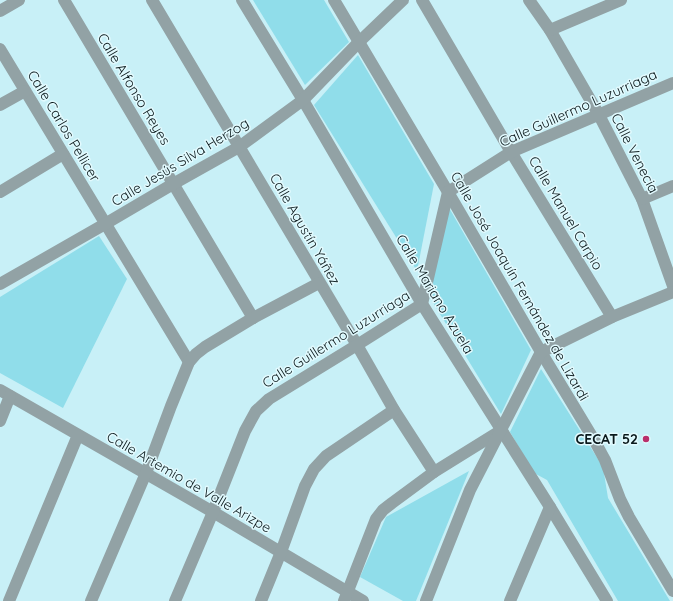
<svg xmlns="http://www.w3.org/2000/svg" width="673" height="601" viewBox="0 0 673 601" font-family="Quicksand,sans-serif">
<rect width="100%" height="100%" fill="#c8f0f7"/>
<!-- green -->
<g fill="#90ddea">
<path d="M253 0H324L349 42 305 85Z"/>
<path d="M358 55 434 184 417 271 314 105Z"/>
<path d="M448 206 531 350 501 414 429 296Z"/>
<path d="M99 236 127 279 63 408 0 373V297Z"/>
<path d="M541 369 603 467 608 498 670 601H618L547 480 534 473 510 432Z"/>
<path d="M469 471 416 601H403L360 577 386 517Z"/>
</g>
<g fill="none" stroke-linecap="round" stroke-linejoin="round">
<!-- minor -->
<g stroke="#92a2a5" stroke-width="12">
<path d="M64 0 253 318"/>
<path d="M152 0 357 345 394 410 434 472"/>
<path d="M242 0 303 100 422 304 550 507 607 601"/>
<path d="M334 0 448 192 541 352 593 438 605 460 620 499 629 517 673 591"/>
<path d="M422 0 511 152 612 317"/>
<path d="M529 0 550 30 599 115 642 199 673 286"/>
<path d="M0 11 19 0"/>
<path d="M550 30 621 0"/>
<path d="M0 49 189 362"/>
<path d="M0 105 25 91"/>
<path d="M0 192 63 154"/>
<path d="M642 199 673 186"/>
<path d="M0 284 105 224 173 184 239 147 303 100 359 42 403 0"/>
<path d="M0 390 213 512 363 601"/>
<path d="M0 421 10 396"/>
<path d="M9 601 78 435"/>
<path d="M91 601 146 473 171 406 189 362 196 354 205 347 253 318 319 283"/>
<path d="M175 601 213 512 245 431 256 411 269 399 357 345 422 304 448 192 511 152 673 83"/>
<path d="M261 601 281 552 305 486 314 469 326 456 394 410"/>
<path d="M344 601 376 519 383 510 392 503 434 472 500 431"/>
<path d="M426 601 470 490 541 352 612 317 673 292"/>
<path d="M510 601 550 507"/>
</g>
</g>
<!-- markers -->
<circle fill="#b92f6b" stroke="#e2fafe" stroke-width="1.5" cx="646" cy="439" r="4"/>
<g text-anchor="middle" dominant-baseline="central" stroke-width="3" stroke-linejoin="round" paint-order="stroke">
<!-- street labels -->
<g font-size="14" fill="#0a191c" stroke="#e2fafe">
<text transform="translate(134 89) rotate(59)">Calle Alfonso Reyes</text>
<text transform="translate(578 108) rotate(-24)">Calle Guillermo Luzurriaga</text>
<text transform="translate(64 126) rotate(59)">Calle Carlos Pellicer</text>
<text transform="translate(635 153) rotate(63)">Calle Venecia</text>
<text transform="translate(180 162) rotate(-31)">Calle Jesús Silva Herzog</text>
<text transform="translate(566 213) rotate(59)">Calle Manuel Carpio</text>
<text transform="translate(305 229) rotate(60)">Calle Agustín Yáñez</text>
<text transform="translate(520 286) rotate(60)">Calle José Joaquín Fernández de Lizardi</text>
<text transform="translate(435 294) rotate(59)">Calle Mariano Azuela</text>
<text transform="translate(336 339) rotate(-32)">Calle Guillermo Luzurriaga</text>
<text transform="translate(189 482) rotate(30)">Calle Artemio de Valle Arizpe</text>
</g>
<!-- poi labels -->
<g font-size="14" font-weight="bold" fill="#0a191c" stroke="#e2fafe" text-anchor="end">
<text x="638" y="439">CECAT 52</text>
</g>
</g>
</svg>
